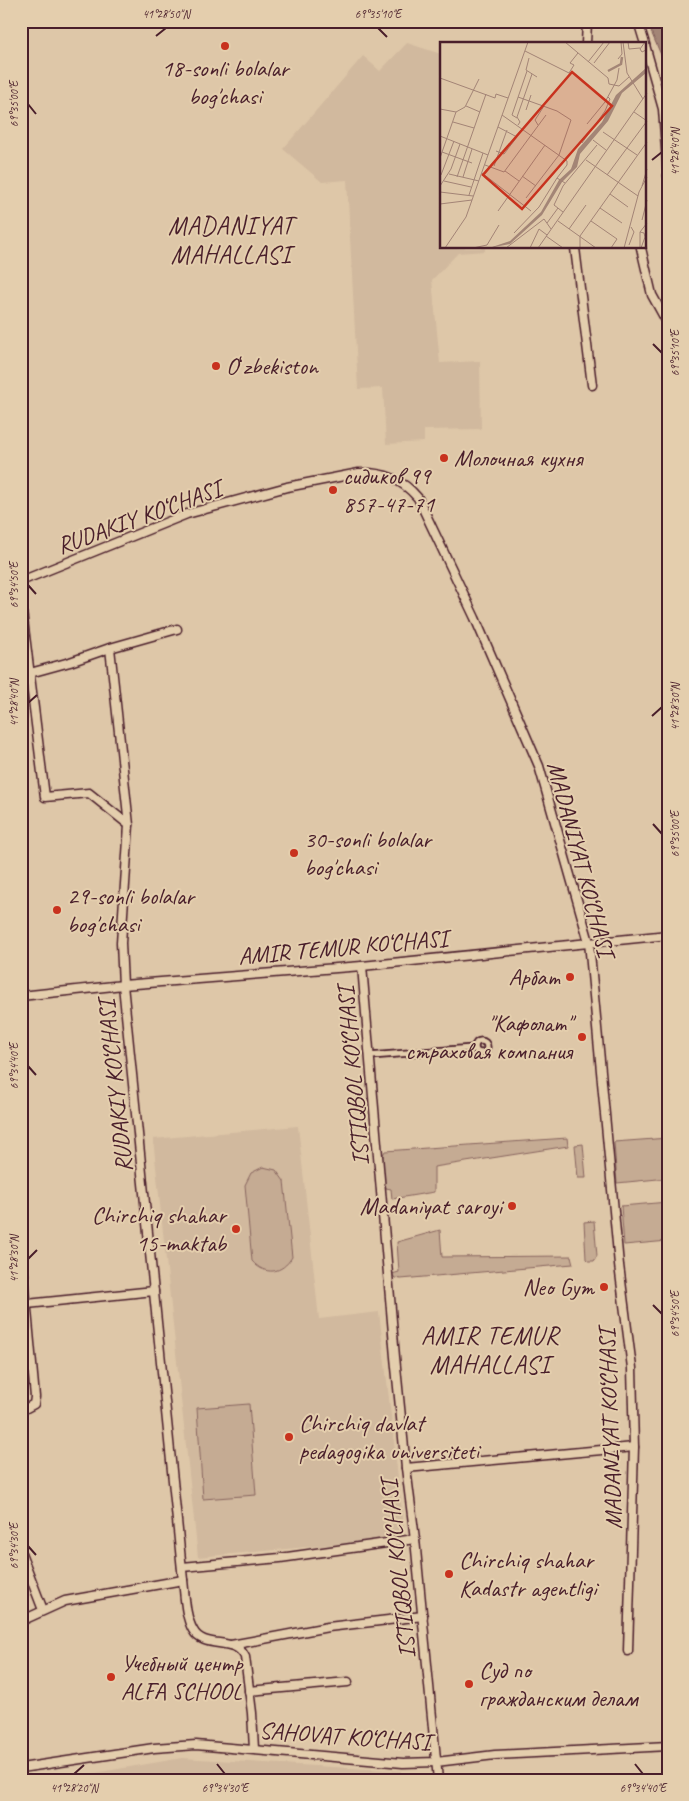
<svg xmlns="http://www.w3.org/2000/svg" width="689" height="1801" viewBox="0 0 689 1801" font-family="Caveat,sans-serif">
<rect width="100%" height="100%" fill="#dec7a8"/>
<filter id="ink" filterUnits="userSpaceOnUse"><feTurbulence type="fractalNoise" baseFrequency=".02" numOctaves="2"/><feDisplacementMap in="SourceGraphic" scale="10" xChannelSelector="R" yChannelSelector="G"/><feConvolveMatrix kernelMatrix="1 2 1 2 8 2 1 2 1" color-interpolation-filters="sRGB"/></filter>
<g filter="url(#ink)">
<!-- built -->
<g fill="#d1b99e">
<path d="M407 43 441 54 442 248H485V251L458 253 432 280 440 363 480 361 481 429 424 430V442L386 444 383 388 358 389 347 180 322 182 283 149 363 56 380 71Z"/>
<path d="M298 1126 319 1319 379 1312 405 1538 198 1557 153 1139Z"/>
<path d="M182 1758 401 1771V1780H54Z"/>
</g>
<!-- green -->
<g fill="#c5ab93" stroke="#88655f">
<path d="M567 1138 568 1146 434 1167V1192L392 1199 391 1189 386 1188C382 1179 379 1159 385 1151Z"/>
<path d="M668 1138V1178L617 1183 614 1142Z"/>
<path d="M583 1144 586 1178H578L575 1145Z"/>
<path d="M263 1167 276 1170 284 1181 292 1257C282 1274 265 1276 252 1261L245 1185 251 1173Z"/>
<path d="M668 1202V1241L624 1245 621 1206Z"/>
<path d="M594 1221 597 1256 594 1261H588L586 1259 584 1222Z"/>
<path d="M440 1230 442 1257 571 1256 573 1264 401 1279 395 1278 392 1274 399 1272 397 1242Z"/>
<path d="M249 1404 256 1495 203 1499 197 1408Z"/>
</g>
<!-- water -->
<path fill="#a38576" stroke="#7f5c58" d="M648 21H668V71L649 27Z"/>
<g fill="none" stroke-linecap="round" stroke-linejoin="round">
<!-- pedestrian casing -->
<g stroke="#4a1f2b" stroke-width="9">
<g id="pedestrian">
<circle cx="481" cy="1047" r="6"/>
<path d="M370 1056 474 1048"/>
</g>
</g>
<!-- minor casing -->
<g stroke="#4a1f2b" stroke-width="11">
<g id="minor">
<path d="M638 21 645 44"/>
<path d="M586 44 587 21"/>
<path d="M645 45 663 109 668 176"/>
<path d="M575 248 592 385"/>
<path d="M641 248 652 295 668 324"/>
<path d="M21 581 187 514 287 487 359 473C384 472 402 479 418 498L475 618 539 766 589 942 619 1265 632 1368 634 1447 628 1651"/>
<path d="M21 603 45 797 89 793 129 825"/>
<path d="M110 648 129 825 121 943 123 985 183 1580C185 1596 185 1616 193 1630 204 1651 235 1635 245 1657L252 1713 254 1749"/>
<path d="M30 673 70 662 110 648 177 629"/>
<path d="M362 966 395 1357 406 1468 415 1539 438 1780"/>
<path d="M21 996 123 985 362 966 668 935"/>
<path d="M21 1245 35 1397 34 1404 21 1411"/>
<path d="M27 1304 154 1291"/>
<path d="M406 1468 634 1447"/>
<path d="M21 1553 43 1610"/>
<path d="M182 1567 280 1558 415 1539"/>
<path d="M21 1621 65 1601 183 1580"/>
<path d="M231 1645 328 1627 423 1616"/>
<path d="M249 1691 348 1682"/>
<path d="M21 1768 154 1748 196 1745 403 1763 436 1762 495 1755 668 1746"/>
</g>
</g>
<!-- pedestrian -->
<use href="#pedestrian" stroke="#e4cead" stroke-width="5.5"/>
<!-- minor -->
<use href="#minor" stroke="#e4cead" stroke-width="8"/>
</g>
</g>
<!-- ticks -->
<path fill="none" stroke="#4a1f2b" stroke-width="2" d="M378 28 387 37M156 36 166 28M28 104 36 114M652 160 662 152M653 344 662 353M28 585 36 594M28 703 37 695M652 716 662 707M653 824 662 834M28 1066 36 1075M28 1259 37 1250M653 1305 662 1314M28 1546 36 1555M217 1764 225 1774M635 1764 643 1774M74 1774 84 1765"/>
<!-- markers -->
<g fill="#c8321e" stroke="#e4cead" stroke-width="2">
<circle cx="225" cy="46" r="5"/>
<circle cx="216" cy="366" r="5"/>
<circle cx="444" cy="458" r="5"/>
<circle cx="333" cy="490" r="5"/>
<circle cx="294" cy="853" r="5"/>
<circle cx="57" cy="910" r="5"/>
<circle cx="570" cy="977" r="5"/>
<circle cx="582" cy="1037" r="5"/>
<circle cx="512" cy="1206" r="5"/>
<circle cx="236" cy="1229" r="5"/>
<circle cx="604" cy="1287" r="5"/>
<circle cx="289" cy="1437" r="5"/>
<circle cx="449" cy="1574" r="5"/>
<circle cx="111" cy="1677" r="5"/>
<circle cx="469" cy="1684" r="5"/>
</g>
<g text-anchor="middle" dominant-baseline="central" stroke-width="4" stroke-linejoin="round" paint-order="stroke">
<!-- poi labels -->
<g font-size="24" fill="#4a1f2b" stroke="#e4cead" text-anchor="start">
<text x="225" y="68" text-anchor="middle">18-sonli bolalar<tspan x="225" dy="28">bog'chasi</tspan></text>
<text x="226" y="366">Oʻzbekiston</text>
<text x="454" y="458">Молочная кухня</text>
<text x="343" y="476">сидиков 99<tspan x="343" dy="28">857-47-71</tspan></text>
<text x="304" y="839">30-sonli bolalar<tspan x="304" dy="28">bog'chasi</tspan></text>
<text x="67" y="896">29-sonli bolalar<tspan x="67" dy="28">bog'chasi</tspan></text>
<text x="560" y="977" text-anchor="end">Арбат</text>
<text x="572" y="1023" text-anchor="end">"Кафолат"<tspan x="572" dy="28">страховая компания</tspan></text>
<text x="502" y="1206" text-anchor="end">Madaniyat saroyi</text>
<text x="226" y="1215" text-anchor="end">Chirchiq shahar<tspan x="226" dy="28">15-maktab</tspan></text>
<text x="594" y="1287" text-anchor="end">Neo Gym</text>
<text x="299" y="1423">Chirchiq davlat<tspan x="299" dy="28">pedagogika universiteti</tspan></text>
<text x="459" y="1560">Chirchiq shahar<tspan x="459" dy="28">Kadastr agentligi</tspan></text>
<text x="121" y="1663">Учебный центр<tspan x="121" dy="28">ALFA SCHOOL</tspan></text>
<text x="479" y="1670">Суд по<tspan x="479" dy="28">гражданским делам</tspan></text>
</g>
<!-- street labels -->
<g font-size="24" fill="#4a1f2b" stroke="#e4cead">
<text transform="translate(139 517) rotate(-20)">RUDAKIY KO‘CHASI</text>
<text transform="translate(581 859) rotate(75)">MADANIYAT KO‘CHASI</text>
<text transform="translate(343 947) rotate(-5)">AMIR TEMUR KO‘CHASI</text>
<text transform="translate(353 1076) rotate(-95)">ISTIQBOL KO‘CHASI</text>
<text transform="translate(115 1086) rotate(-96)">RUDAKIY KO‘CHASI</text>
<text transform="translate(610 1429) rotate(-92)">MADANIYAT KO‘CHASI</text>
<text transform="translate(398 1569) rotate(-96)">ISTIQBOL KO‘CHASI</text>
<text transform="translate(345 1736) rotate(4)">SAHOVAT KO‘CHASI</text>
</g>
<!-- neighbourhood labels -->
<g font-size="25" letter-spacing="1" fill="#4a1f2b" stroke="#e4cead">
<text x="231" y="226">MADANIYAT<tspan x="231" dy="29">MAHALLASI</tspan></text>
<text x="490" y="1336">AMIR TEMUR<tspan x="490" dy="29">MAHALLASI</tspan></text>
</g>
</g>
<!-- overview -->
<g transform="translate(440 42)">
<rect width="206" height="206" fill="#dec7a8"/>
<path d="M206 26V31L182 51 168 79 140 112 137 125 122 140 102 173 70 202 49 206 70 199 101 170 119 138 131 127 138 107 162 80 176 53Z" fill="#a38576"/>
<path fill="none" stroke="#a38576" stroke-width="2.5" d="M168 29 181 22 182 15"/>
<path fill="none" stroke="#a38476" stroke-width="1" d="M125 0 168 36 169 42 179 44 189 35M183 0 187 31 203 57M188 0 189 7 200 6M205 0 200 7 202 10 206 8M85 9 129 31 134 23 130 21 138 11M89 16 86 28 97 35M178 17 182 12 181 0M148 20 164 0M154 21 170 0M0 36 55 56 56 52 68 56M78 55 117 69 131 78 119 113 86 156M26 64 40 70M0 67 16 70 25 65 39 37M86 68 91 53M62 73 127 119V123L117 136 125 141M77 76 72 73 87 29M13 80 34 86M147 82 165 60 177 38 179 26M78 83 80 80 77 75 92 32M98 83 95 78 104 64M163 90 197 113M0 94 48 113M153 98 166 108M142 101 165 69 170 57 168 55M56 109 64 112 77 95 58 85M2 110 32 121M0 116 16 70M146 118 198 154M45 123 64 130M54 124 67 88M65 129 79 139M64 130 106 73M42 131 91 169M9 132 39 139M1 133 14 99M167 133 207 79 194 70M82 134 96 144M17 135 46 52M23 135 32 107M4 139 31 145M0 144 11 127 20 102M202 144 207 127M0 150 33 154M170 152 188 165M29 153 43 111M0 162 32 158M160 166 182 181M58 169 105 103M123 170 114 163 123 144 157 103M202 178 207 158M118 179 156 206M151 179 177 197 171 206M107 181 118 166M129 187 146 163M200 190 204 191 205 195 201 206M74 191 99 165 117 136M106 194 123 206M189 203 194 190 191 185M5 206 26 175 88 0M33 206 47 203 59 183M66 206 104 177 111 187M90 206 99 187 107 193M98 206 207 51M140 206V194L207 100M184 206 199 150 207 135M200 206V190L207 181"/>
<path fill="#c8321e" fill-opacity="0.15" stroke="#c8321e" stroke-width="2.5" d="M132 30 172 64 82 167 43 133Z"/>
<rect width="206" height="206" fill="none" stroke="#4a1f2b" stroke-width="2.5"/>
</g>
<!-- margin -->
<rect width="689" height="1801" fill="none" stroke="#e4cead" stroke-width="55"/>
<rect x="28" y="28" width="634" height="1746" fill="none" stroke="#4a1f2b" stroke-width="2"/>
<g font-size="12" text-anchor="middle" fill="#4a1f2b">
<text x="166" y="18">41°28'50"N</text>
<text x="378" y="18">69°35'10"E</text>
<text transform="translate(14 104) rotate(-90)" y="4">69°35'00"E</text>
<text transform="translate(675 152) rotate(-90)" y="4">41°28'40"N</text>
<text transform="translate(675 353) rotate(-90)" y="4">69°35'10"E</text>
<text transform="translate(14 585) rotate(-90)" y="4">69°34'50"E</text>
<text transform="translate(14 703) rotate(-90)" y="4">41°28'40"N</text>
<text transform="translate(675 707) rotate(-90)" y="4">41°28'30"N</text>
<text transform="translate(675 834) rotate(-90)" y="4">69°35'00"E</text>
<text transform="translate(14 1066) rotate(-90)" y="4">69°34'40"E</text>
<text transform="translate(14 1259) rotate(-90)" y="4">41°28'30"N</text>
<text transform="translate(675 1314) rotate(-90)" y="4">69°34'50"E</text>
<text transform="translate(14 1546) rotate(-90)" y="4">69°34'30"E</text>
<text x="74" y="1792">41°28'20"N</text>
<text x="225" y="1792">69°34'30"E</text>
<text x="643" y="1792">69°34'40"E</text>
</g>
</svg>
